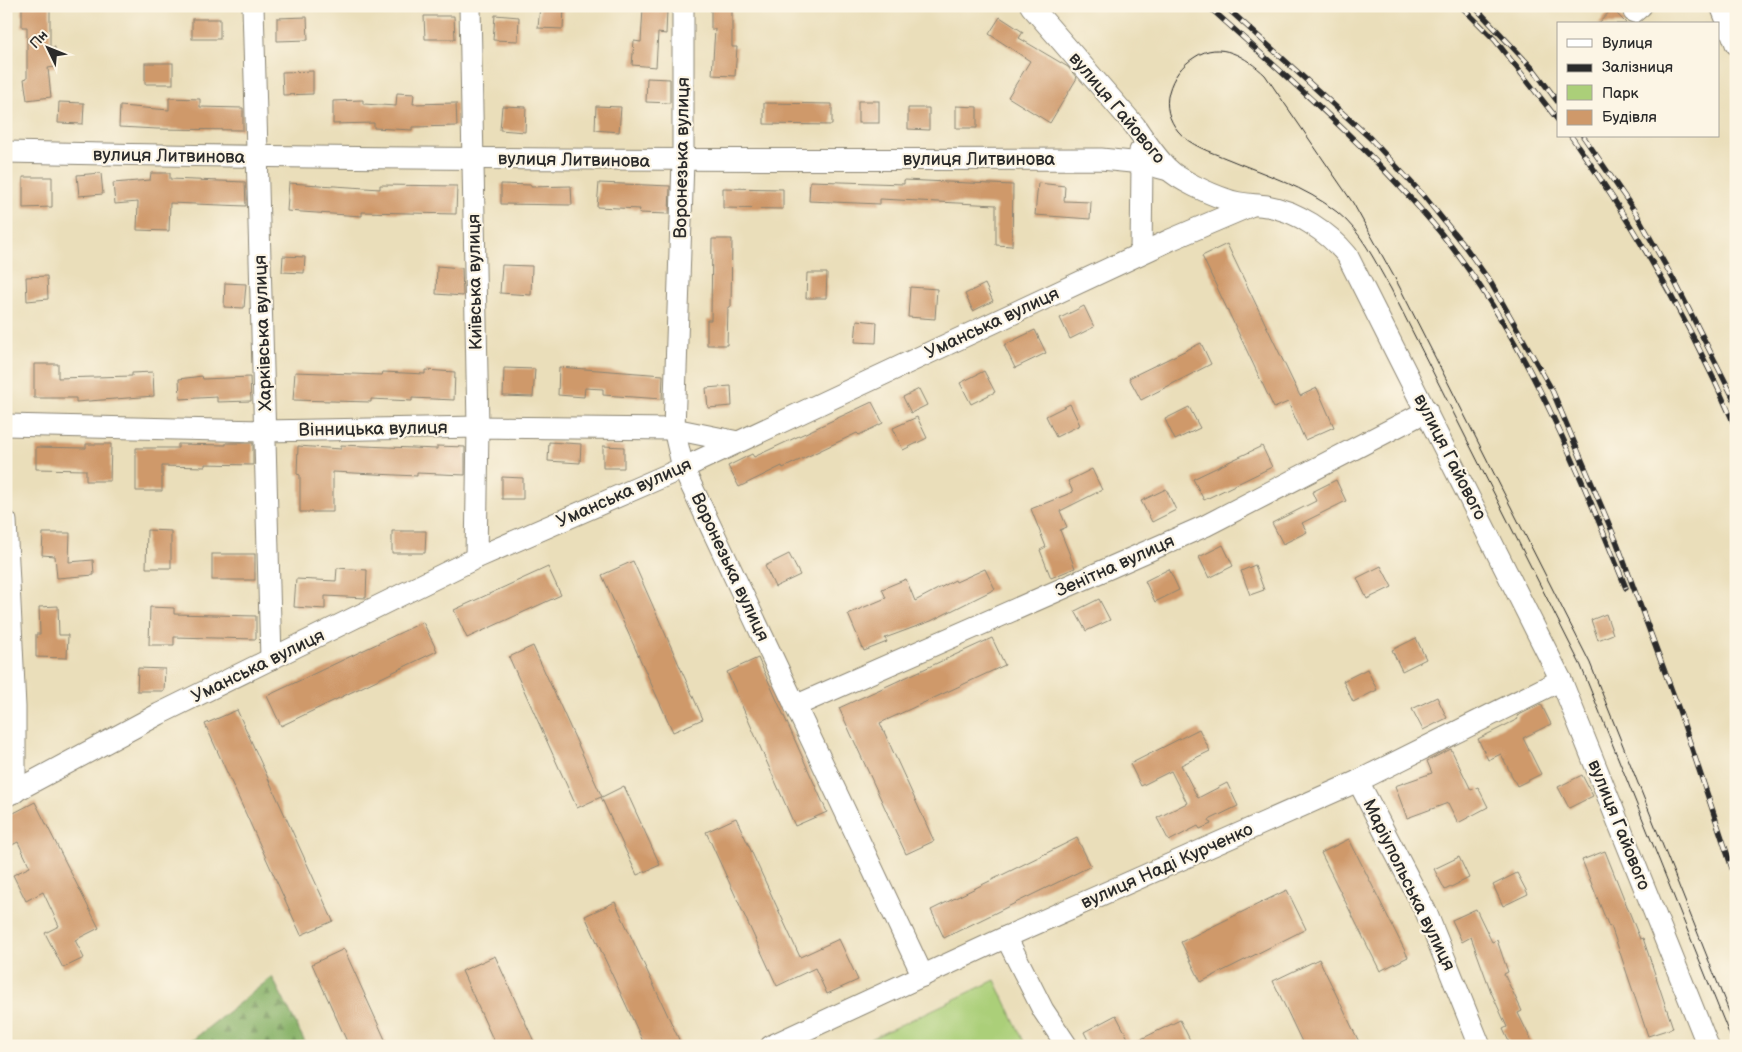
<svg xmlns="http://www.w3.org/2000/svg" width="1742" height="1052" viewBox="0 0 1742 1052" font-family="'Balsamiq Sans',sans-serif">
<defs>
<pattern id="forest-firs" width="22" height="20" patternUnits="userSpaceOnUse" patternTransform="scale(1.25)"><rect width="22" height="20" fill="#88b269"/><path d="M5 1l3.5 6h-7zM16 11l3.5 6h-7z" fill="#6f9157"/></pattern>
</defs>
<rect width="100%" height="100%" fill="#fcf5e5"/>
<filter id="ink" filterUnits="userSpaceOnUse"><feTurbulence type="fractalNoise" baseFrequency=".02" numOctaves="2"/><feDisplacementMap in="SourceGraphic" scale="10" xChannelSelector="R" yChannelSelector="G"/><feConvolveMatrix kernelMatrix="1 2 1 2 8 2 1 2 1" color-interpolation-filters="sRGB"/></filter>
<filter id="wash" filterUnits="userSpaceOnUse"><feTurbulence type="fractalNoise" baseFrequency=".0096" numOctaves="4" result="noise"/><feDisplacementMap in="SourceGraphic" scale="20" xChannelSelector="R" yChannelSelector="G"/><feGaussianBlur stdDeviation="1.12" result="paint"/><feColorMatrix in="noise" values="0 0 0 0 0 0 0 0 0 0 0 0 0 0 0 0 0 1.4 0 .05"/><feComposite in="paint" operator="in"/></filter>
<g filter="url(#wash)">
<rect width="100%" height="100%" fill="#eadeba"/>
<!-- forest -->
<path fill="url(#forest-firs)" stroke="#5a6e4a" d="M272 977 307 1046H185L190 1042Z"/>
<!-- park -->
<path fill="#abcf79" stroke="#6b7d52" d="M995 980 1026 1046H856Z"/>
<g id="blocks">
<!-- building -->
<g fill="#cf996a">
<path d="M22 6H50V47H55V67L48 68 51 97 27 100 24 79 27 78V27H22Z"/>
<path d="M540 6H564L563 29 538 28Z"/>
<path d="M711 7H732V47H737L735 76 712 75 715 29H711Z"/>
<path d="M643 8 667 10 666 34 658 33 656 67 632 65 634 41 641 42Z"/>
<path d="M1612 9 1627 24H1598Z"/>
<path d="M495 15 519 17 518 41 493 40Z"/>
<path d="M424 16H454L455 39H425Z"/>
<path d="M307 17 308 40 277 41V18Z"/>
<path d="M1000 17 1023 32 1019 38 1068 67 1077 78 1050 123 1008 97 1030 61 989 34Z"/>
<rect x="192" y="19" width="28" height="20"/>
<rect x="145" y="63" width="28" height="21"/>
<path d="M313 71V94L283 95 282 72Z"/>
<path d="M647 78 670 79V103L646 102Z"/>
<path d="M397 93 414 94 413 104 456 103 457 126 412 127V130L374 128V123L333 124V101L363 100V104L396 106Z"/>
<path d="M169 98 200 99V107L243 108V130L157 129 119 127 120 106 169 110Z"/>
<rect x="858" y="101" width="21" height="22"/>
<path d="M59 102 84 103 83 124 58 123Z"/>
<path d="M764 103 832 104V125L764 124Z"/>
<path d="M502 106 526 107 525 132 500 130Z"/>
<path d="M596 106 621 107 619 132 595 130Z"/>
<path d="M956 106 977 107V128H956Z"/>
<path d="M908 108H929V130L908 129Z"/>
<path d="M101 173 103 194 79 196 77 175Z"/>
<path d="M151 173H170V179L245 182 246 206 170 203 169 231 137 230 138 202 115 204 113 183 150 180Z"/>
<path d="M23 177H52V207L23 208Z"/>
<path d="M904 180 1013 185 1012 246 996 245V205L880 199V204L809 201 810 181 904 184Z"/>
<path d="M289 183 380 189V185L457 186 456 214 362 212V216L287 211Z"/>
<path d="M599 183 670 186 669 214 639 213 640 209 597 207Z"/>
<path d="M1038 183 1065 186 1064 201 1091 202 1090 219 1035 215Z"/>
<path d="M501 184 531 185V187L571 186 572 205 501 204Z"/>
<path d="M723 188 783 189V209L723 208Z"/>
<path d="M712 239H732L731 307H728L727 345H707V320H711Z"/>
<path d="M1227 244 1300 396 1317 388 1334 427 1305 440 1288 402 1274 408 1202 256Z"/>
<path d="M283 256 305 257 304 273 282 272Z"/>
<path d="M502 265 532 266 531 295 500 293Z"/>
<path d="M437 266 462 268 463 296 436 294Z"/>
<path d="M807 273H827L826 298H806Z"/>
<path d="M47 276 48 299 27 301 26 277Z"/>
<path d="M225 283 246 284 244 308 224 307Z"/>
<path d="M985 284 993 301 973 311 965 294Z"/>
<path d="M910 287 937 289 935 319 908 317Z"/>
<path d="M1084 306 1094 327 1070 339 1060 318Z"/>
<path d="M857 320 877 322 876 343 855 342Z"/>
<path d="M1035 330 1046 353 1015 368 1004 345Z"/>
<path d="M1201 343 1211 364 1141 400 1129 378Z"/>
<path d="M34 364H58V378L132 376V373L153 372 154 396 76 402V398H34Z"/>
<path d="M559 367 663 375 662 399 603 395V389L585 388 584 397 558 395Z"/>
<path d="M504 368 535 369 533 397 503 396Z"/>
<path d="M425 370 455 372 454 400 412 398V401L371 399V402L293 400 295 372 382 375 383 372 425 374Z"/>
<path d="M984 371 995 392 971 404 960 383Z"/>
<path d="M202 376 203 379 250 377 251 401 217 402V397L180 399 179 379Z"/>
<path d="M731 386 732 406 708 408 706 388Z"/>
<path d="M919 389 927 405 911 413 903 397Z"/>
<path d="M872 402 883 423 859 435 857 433 783 468 782 466 739 487 728 466 752 454 754 457Z"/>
<path d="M1070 404 1080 425 1056 437 1046 416Z"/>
<path d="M1189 407 1200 428 1175 440 1165 419Z"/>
<path d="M917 417 927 438 903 450 893 428Z"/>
<path d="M549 442 581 444 580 463 548 461Z"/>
<path d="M226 443H253V465L205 464V467L162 466V491H136V448H178V444L226 445Z"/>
<path d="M86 444H111L110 481H86V470L36 469V447L86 448Z"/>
<path d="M341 445 437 449V446L465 447V475L417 473V476L333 472V512H300V475L297 474 298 446 341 449Z"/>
<path d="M603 446 624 447V468H603Z"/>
<path d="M1262 446 1272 467 1204 500 1193 479Z"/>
<path d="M1092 469 1102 490 1060 511 1067 527 1060 530 1075 568 1051 578 1040 550 1046 547 1031 509 1073 492 1068 481Z"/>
<path d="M502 477 523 478V499H502Z"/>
<path d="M1336 480 1346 501 1302 523 1307 532 1283 544 1272 523 1316 501 1312 492Z"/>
<path d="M1166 489 1176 510 1152 522 1141 501Z"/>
<path d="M147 530 171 531V568H146Z"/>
<path d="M392 531H426L425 553H392Z"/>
<path d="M43 533H70L69 562 93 560 94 575 57 578 55 556 42 555Z"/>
<path d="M1223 545 1233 566 1209 578 1199 557Z"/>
<rect x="212" y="554" width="43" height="26"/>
<path d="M789 554 800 575 775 587 765 566Z"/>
<path d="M633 561 703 719 673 732 602 575Z"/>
<path d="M1255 565 1264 590 1250 595 1241 571Z"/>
<path d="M1381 566 1392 587 1367 599 1357 578Z"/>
<path d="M548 567 561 595 467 638 454 610Z"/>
<path d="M337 568 367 570 366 598 325 596V609L294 607 296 579 336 581Z"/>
<path d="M985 569 995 589 931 621 885 638 887 642 864 651 848 614 886 598 882 589 906 579 915 601 955 580 956 582Z"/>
<path d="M1169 569 1179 590 1155 602 1145 581Z"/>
<path d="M1099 599 1110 620 1086 631 1075 611Z"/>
<path d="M58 606 59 635H68L67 658 36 657V634H40L39 607Z"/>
<path d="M150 607 174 608V614L256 616V639L174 637V645H149Z"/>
<path d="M1606 614 1613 634 1598 640 1591 620Z"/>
<path d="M423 622 437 651 281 726 267 696Z"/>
<path d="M992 638 1005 665 880 723 934 841 906 854 839 708Z"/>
<path d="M1416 638 1426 659 1402 671 1392 650Z"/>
<path d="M533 646 602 797 624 786 660 865 637 875 601 797 577 808 509 657Z"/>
<path d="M758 658 827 812 795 826 727 672Z"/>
<path d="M138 668 165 669 164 691H137Z"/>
<path d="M1367 669 1377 690 1353 702 1343 681Z"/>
<path d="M1437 697 1447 718 1423 730 1412 709Z"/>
<path d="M1541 704 1551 724 1523 738 1541 774 1517 786 1501 754 1488 760 1478 739 1518 719 1517 716Z"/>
<path d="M237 710 333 921 301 935 205 724Z"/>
<path d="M1199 729 1210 751 1181 765 1198 798 1227 783 1238 806 1209 820 1211 824 1200 829 1198 826 1169 841 1157 818 1187 803 1171 771 1141 786 1130 764Z"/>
<path d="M1451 749 1471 790 1478 787 1488 807 1458 823 1448 803 1407 818 1395 786 1432 773 1427 761Z"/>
<path d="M1582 775 1593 796 1569 808 1558 787Z"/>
<path d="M35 802 99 928 75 940 84 958 63 968 45 933 59 926 43 892 26 901 13 875 30 867 18 842 6 848V817Z"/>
<path d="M736 818 800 957 839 939 858 980 827 994 815 968 777 986 706 832Z"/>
<path d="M1077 838 1091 866 944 938 931 910Z"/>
<path d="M1349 839 1408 957 1380 971 1321 853Z"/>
<path d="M1605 851 1640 939 1643 938 1673 1028 1648 1036 1611 926 1609 927 1582 860Z"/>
<path d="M1459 857 1469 878 1445 890 1434 869Z"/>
<path d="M1517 873 1528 894 1503 906 1493 885Z"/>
<path d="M1287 890 1306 929 1201 982 1181 942Z"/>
<path d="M615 902 682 1046H645L585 916Z"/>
<path d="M1476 909 1492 942 1497 940 1508 972 1504 974 1522 1011 1518 1013 1534 1046H1511L1503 1029 1507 1027 1491 992 1471 937 1462 942 1452 920Z"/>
<path d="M344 949 388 1046H349L312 964Z"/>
<path d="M495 956 536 1046H496L462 971Z"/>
<path d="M1319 959 1361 1046H1304L1273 981Z"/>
<path d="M1116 1015 1131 1044 1180 1020 1193 1046H1091L1084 1032Z"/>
</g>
</g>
</g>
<g filter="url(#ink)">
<use href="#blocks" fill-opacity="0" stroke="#8a8472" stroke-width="1"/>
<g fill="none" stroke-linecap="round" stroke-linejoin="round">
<!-- minor casing -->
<g stroke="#8a8472" stroke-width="23">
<g id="minor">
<path d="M253 6 271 659"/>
<path d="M470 6 478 427 476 558"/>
<path d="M683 6V161L674 429 683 468 923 976"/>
<path d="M1031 6 1135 126C1145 141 1155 156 1168 169 1179 180 1210 194 1225 199 1239 205 1253 204 1267 206 1297 211 1328 232 1347 255L1561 680 1708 1046"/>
<path d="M1721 6 1736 44"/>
<path d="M1634 12 1641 6"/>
<path d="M1140 151 1142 163 1141 253"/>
<path d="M6 152C371 160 736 160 1101 159L1142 163 1169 170"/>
<path d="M6 425 265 431 478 427 674 429 738 442"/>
<path d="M6 521 15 707V792"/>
<path d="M795 706 1205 526 1427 411"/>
<path d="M1358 781 1426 912 1480 1046"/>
<path d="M6 796 159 714 476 558 683 468 1170 240 1250 206"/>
<path d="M1006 937 1043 1010 1067 1046"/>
<path d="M771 1046 1006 937 1358 781 1561 680"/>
</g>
</g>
<!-- minor -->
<use href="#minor" stroke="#fff" stroke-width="21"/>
<!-- tram -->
<path stroke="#2b2b2b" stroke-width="1" d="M1734 1046 1581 666 1391 289C1375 262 1362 232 1337 212 1306 187 1264 174 1228 159 1211 152 1190 146 1178 131 1169 120 1165 106 1169 92 1173 77 1182 65 1195 57 1220 40 1246 57 1265 75L1353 203 1397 282 1590 663 1736 1029"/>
<!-- rail casing -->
<g stroke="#2b2b2b" stroke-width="5.5">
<g id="rail">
<path d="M1208 6C1288 78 1371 149 1440 232 1525 336 1576 465 1626 588"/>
<path d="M1225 6 1370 138 1423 195 1466 248 1491 283 1552 390 1617 543 1679 710 1736 880"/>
<path d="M1461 6 1495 40 1558 120"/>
<path d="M1474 6 1534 70 1558 102"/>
<path d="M1571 136C1636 228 1691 324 1736 428"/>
<path d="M1583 136 1636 213 1676 284 1736 403"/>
</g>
</g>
<!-- rail -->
<use href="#rail" stroke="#fcf5e5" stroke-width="4" stroke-dasharray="11" stroke-linecap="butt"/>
</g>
</g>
<g text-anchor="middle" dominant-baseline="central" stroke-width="4.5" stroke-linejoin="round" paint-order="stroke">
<!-- street labels -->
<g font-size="18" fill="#2b2b2b" stroke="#fcf5e5">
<text transform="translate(1117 108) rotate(50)">вулиця Гайового</text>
<text transform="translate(169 156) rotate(1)">вулиця Литвинова</text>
<text transform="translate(682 158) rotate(-89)">Воронезька вулиця</text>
<text x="979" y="159">вулиця Литвинова</text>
<text transform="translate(574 160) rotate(1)">вулиця Литвинова</text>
<text transform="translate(475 282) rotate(-91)">Київська вулиця</text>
<text transform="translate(992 323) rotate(-25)">Уманська вулиця</text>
<text transform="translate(263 333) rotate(-92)">Харківська вулиця</text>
<text transform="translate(373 429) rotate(-1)">Вінницька вулиця</text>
<text transform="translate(1450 457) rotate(63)">вулиця Гайового</text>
<text transform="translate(624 493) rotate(-24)">Уманська вулиця</text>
<text transform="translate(1115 566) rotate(-24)">Зенітна вулиця</text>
<text transform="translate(730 567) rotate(65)">Воронезька вулиця</text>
<text transform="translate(258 666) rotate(-26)">Уманська вулиця</text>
<text transform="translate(1619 825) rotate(68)">вулиця Гайового</text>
<text transform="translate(1167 866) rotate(-24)">вулиця Наді Курченко</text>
<text transform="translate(1409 885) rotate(64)">Маріупольська вулиця</text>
</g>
</g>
<!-- margin -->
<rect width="1742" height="1052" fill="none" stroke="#fcf5e5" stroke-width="25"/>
<!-- legend -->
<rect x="1557" y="22" width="162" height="115" fill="#fcf5e5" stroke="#a8a49b"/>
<rect x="1567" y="39" width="25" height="8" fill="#ffffff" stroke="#a8a49b"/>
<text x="1602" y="48" font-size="15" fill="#2b2b2b">Вулиця</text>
<rect x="1567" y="64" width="25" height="8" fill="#2b2b2b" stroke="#a8a49b"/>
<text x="1602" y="72" font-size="15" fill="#2b2b2b">Залізниця</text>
<rect x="1567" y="85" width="25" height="15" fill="#abcf79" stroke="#a8a49b"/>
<text x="1602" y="98" font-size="15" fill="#2b2b2b">Парк</text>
<rect x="1567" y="110" width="25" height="15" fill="#cf996a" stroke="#a8a49b"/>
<text x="1602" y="122" font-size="15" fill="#2b2b2b">Будівля</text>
<!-- north arrow -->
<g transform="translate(48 48) rotate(313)" stroke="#fcf5e5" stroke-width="4" paint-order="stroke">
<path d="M0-4L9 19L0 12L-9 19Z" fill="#2b2b2b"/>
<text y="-8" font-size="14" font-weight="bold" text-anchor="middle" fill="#2b2b2b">Пн</text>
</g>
</svg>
